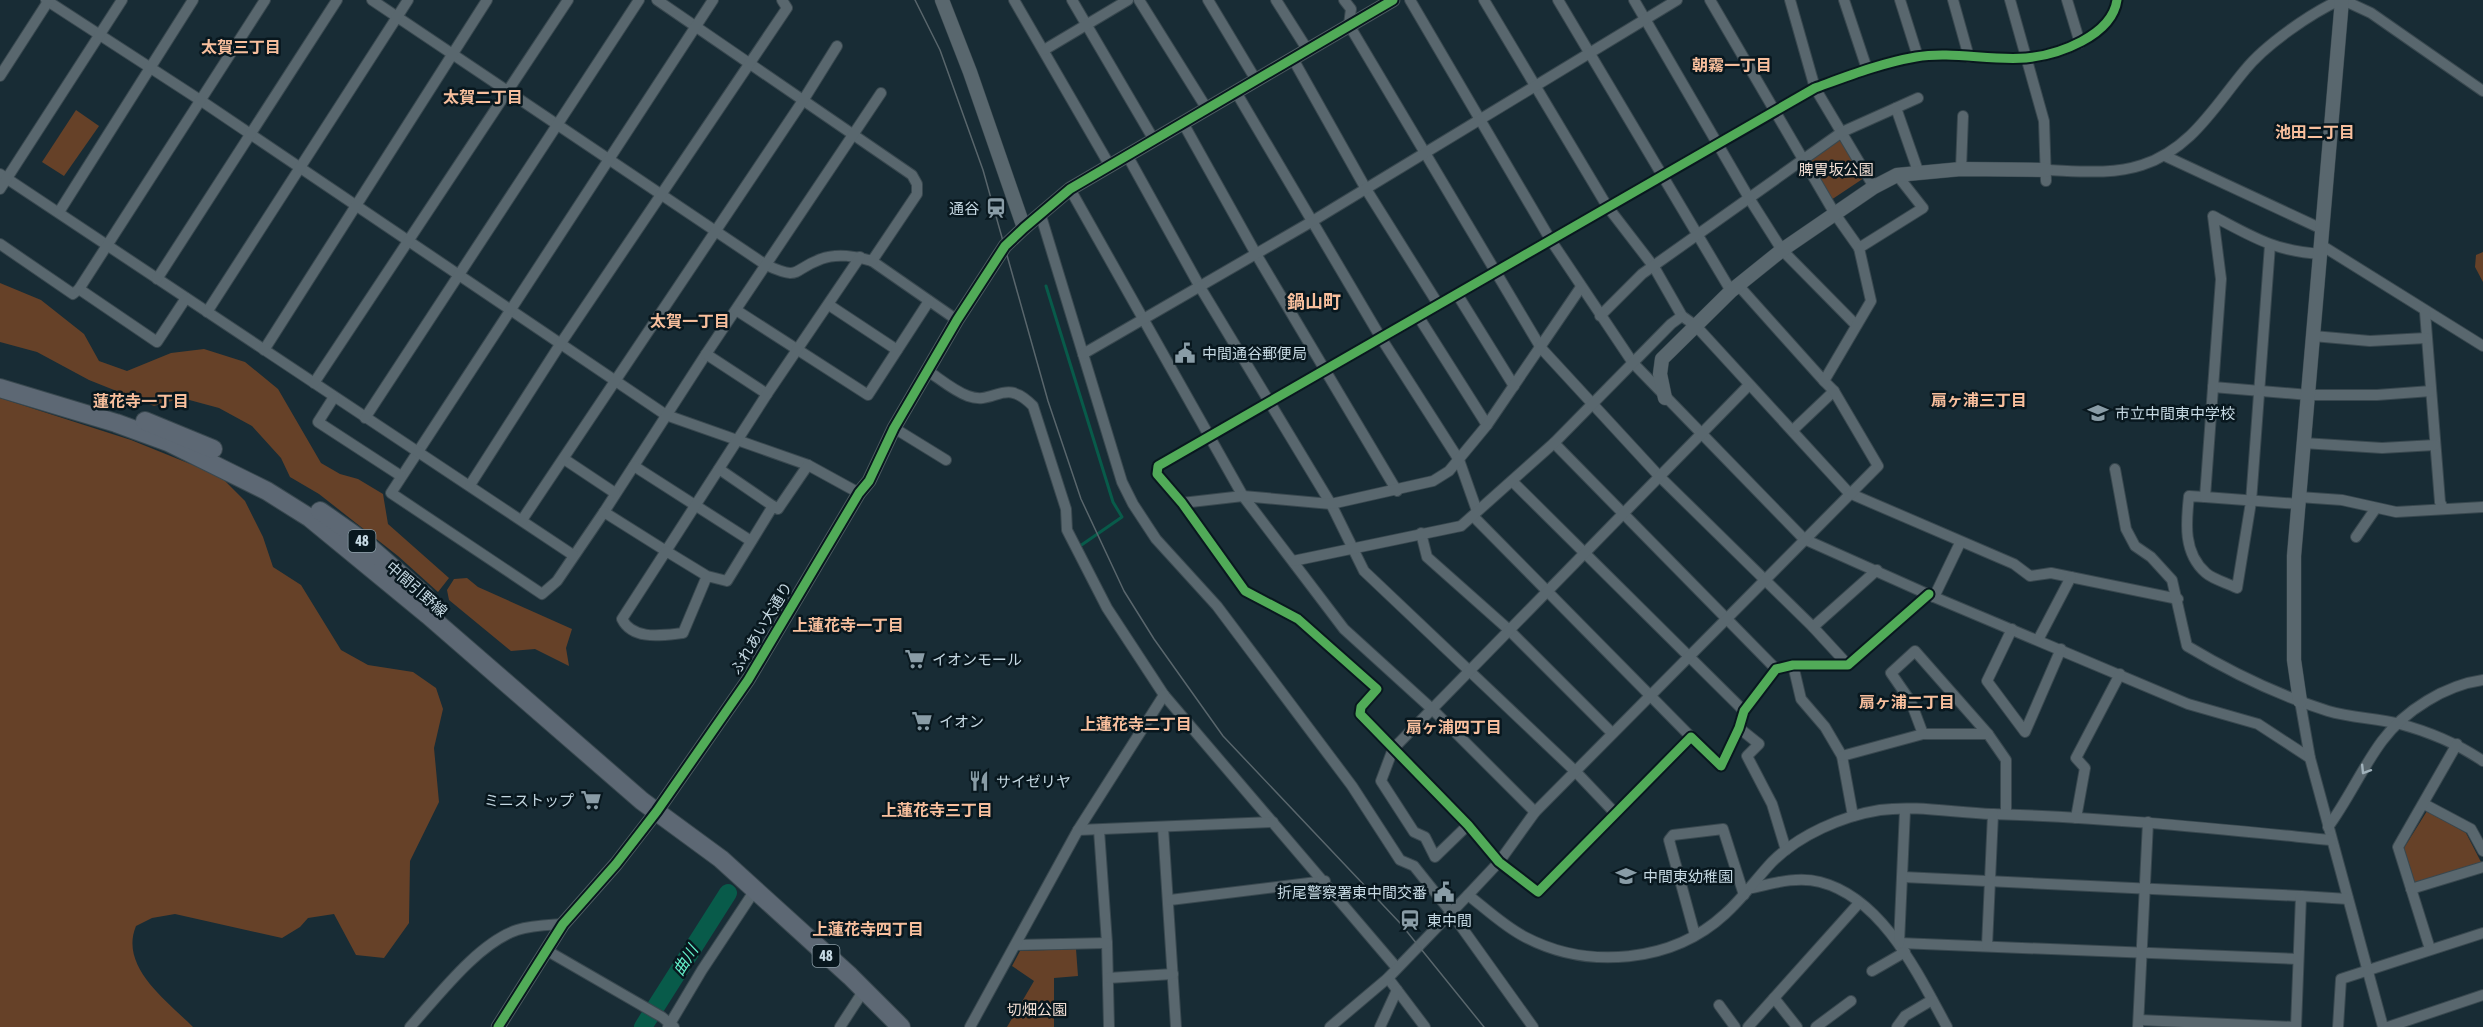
<svg xmlns="http://www.w3.org/2000/svg" width="2483" height="1027" viewBox="0 0 2483 1027" font-family="'Asap Condensed','Noto Sans JP',sans-serif">
<rect width="100%" height="100%" fill="#182c35"/>
<!-- green -->
<g fill="#664128">
<path d="M76 110 99 126 64 176 42 162Z"/>
<path d="M1840 137 1864 178 1831 200 1807 160Z"/>
<path d="M2483 252V282L2475 267 2476 255Z"/>
<path d="M0 283 41 300 84 334 99 361 127 371 171 353 204 349 245 362 278 389 321 463 340 474 358 479 383 494 388 524 449 578 438 592 398 556 319 494 290 477 281 458 252 426 219 408 182 398 154 406 89 380 37 352 0 342Z"/>
<path d="M0 398 131 440 220 476 245 501 263 537 273 567 301 585 341 650 368 665 413 672 436 688 443 709 434 748 439 802 410 861 409 923 384 958 356 955 334 914 308 918 300 927 282 938 175 914 152 918 136 926C119 967 167 1001 193 1027H0Z"/>
<path d="M467 578 478 587 572 629 566 648 569 666 535 649 511 651 449 600 447 590 454 579Z"/>
<path d="M2427 811 2466 833 2481 862 2415 883 2404 848Z"/>
<path d="M1076 949 1078 976 1054 978V1027H1007L1034 981 1012 966 1020 951Z"/>
</g>
<g fill="none" stroke-linecap="round" stroke-linejoin="round">
<!-- stream -->
<path stroke="#085b4a" stroke-width="3" d="M1046 286 1113 502 1122 517 1080 546"/>
<!-- river -->
<path stroke="#085b4a" stroke-width="18" d="M643 1027 728 893"/>
<!-- minor casing -->
<g stroke="#39484f" stroke-width="12">
<g id="minor">
<path d="M46 0 200 100 666 415 808 465 859 493"/>
<path d="M372 0 766 265C802 281 791 270 821 259 836 253 857 256 872 261L957 320"/>
<path d="M657 0 912 175 917 184V194L872 261"/>
<path d="M713 0 391 493 542 594 557 581 604 512 706 354 881 93"/>
<path d="M1014 0 1110 166"/>
<path d="M1072 0 1154 140"/>
<path d="M1139 0 1207 109"/>
<path d="M1208 0 1256 80"/>
<path d="M1276 0 1307 49"/>
<path d="M1344 0 1351 9 1349 25 1541 348 1659 476 1813 627 1848 665"/>
<path d="M1410 0 1550 239 1633 363 1804 539 1934 597 2188 704 2258 724 2310 758"/>
<path d="M1484 0 1607 206 1654 267 1682 316 1696 326 1849 493 2014 564 2030 576 2051 573 2178 599"/>
<path d="M1558 0 1731 291"/>
<path d="M1634 0 1749 198 1782 250 1856 325"/>
<path d="M1710 0 1835 214 1859 248"/>
<path d="M1790 0 1815 88 1874 187"/>
<path d="M1844 0 1867 69"/>
<path d="M1900 0 1918 57"/>
<path d="M1953 0 1969 57"/>
<path d="M2010 0 2044 121 2046 181"/>
<path d="M2067 0 2080 43"/>
<path d="M2343 0 2371 13 2483 91"/>
<path d="M1044 50 1128 0"/>
<path d="M1293 59 1366 189 1438 304"/>
<path d="M0 76 49 0"/>
<path d="M1236 92 1381 338 1459 460 1477 511"/>
<path d="M1896 108 1918 171"/>
<path d="M1183 123 1256 254 1397 491"/>
<path d="M1127 155 1200 287 1331 504 1364 571 1576 772 1614 812"/>
<path d="M2165 156 2322 229"/>
<path d="M1961 169 1963 116"/>
<path d="M2046 170C2078 171 2112 175 2142 165 2191 149 2214 107 2245 70 2265 45 2311 13 2340 0"/>
<path d="M0 174 573 555"/>
<path d="M0 189 122 0"/>
<path d="M1070 189 1243 496 1344 629 1432 709 1535 812"/>
<path d="M59 212 193 0"/>
<path d="M1041 216 1122 482 1133 504 1156 539 1217 606 1352 786 1400 860 1414 866 1450 911 1533 1027"/>
<path d="M0 244 73 294 79 289 265 0"/>
<path d="M2321 245 2483 346"/>
<path d="M157 279 337 0"/>
<path d="M1738 285 1824 381"/>
<path d="M79 289 157 342 186 298"/>
<path d="M1457 294 1514 386"/>
<path d="M829 305 897 350"/>
<path d="M736 310 868 395 929 301"/>
<path d="M207 312 408 0"/>
<path d="M2425 312 2440 502 2443 508"/>
<path d="M1418 316 1487 425"/>
<path d="M1600 316 1642 274 1842 132 1918 98"/>
<path d="M2313 336 2370 341 2426 338"/>
<path d="M264 350 487 0"/>
<path d="M706 354 767 394"/>
<path d="M1083 354 1311 222 1677 0"/>
<path d="M928 371C940 379 954 391 968 396 995 406 1004 376 1033 406L1066 509 1067 530 1107 608 1164 695 1396 967"/>
<path d="M314 383 568 0"/>
<path d="M2213 387 2309 395H2377L2431 391"/>
<path d="M334 397 318 422 401 476"/>
<path d="M365 418 639 0"/>
<path d="M894 428 946 460"/>
<path d="M1793 430 1834 391"/>
<path d="M1554 443 1776 669"/>
<path d="M2303 443 2382 448 2435 445"/>
<path d="M564 459 615 493"/>
<path d="M634 466 751 541"/>
<path d="M719 469 773 506"/>
<path d="M2115 469 2126 529 2135 546 2151 557 2172 580 2187 646C2232 673 2278 695 2328 711 2351 718 2377 718 2400 724 2430 732 2458 744 2483 761"/>
<path d="M1512 481 1744 711"/>
<path d="M470 485 561 343 787 8 782 0"/>
<path d="M2205 497 2189 496C2186 523 2183 553 2206 573 2214 580 2228 583 2237 588L2251 502 2270 245"/>
<path d="M2299 497 2342 500 2396 512 2483 507"/>
<path d="M1182 503 1243 496 1331 504 1433 481 1449 471 1487 425 1581 287"/>
<path d="M2299 504 2205 497 2221 279 2213 216C2253 237 2274 251 2321 254"/>
<path d="M604 512 666 551 767 394 860 257"/>
<path d="M1473 516 1691 737"/>
<path d="M522 520 804 99 837 46"/>
<path d="M1421 533 1427 557 1508 629 1612 733"/>
<path d="M2356 537 2376 508"/>
<path d="M1293 561 1461 526 1554 443 1671 324 1682 316"/>
<path d="M707 576 683 633C663 635 633 641 622 619L666 551 707 576 727 581 773 506 778 509 808 465"/>
<path d="M1929 594 1848 665H1793L1776 669 1744 711 1739 728 1721 766 1691 737 1538 892 1499 862 1468 825 1360 714 1361 707 1377 689 1298 619 1245 591 1182 503 1157 474 1158 466 1815 88C1848 76 1881 63 1916 57 1952 51 1990 61 2026 58 2058 55 2112 36 2117 0"/>
<path d="M1934 597 1960 543"/>
<path d="M1813 627 1877 570"/>
<path d="M2012 629 1987 681 2025 732 2061 649"/>
<path d="M2038 640 2071 577"/>
<path d="M1793 665 1801 699 1825 727 1842 756 1853 816"/>
<path d="M2300 701 2310 758 2383 1027"/>
<path d="M1739 728 1759 744 1747 756 1772 804 1786 850"/>
<path d="M1923 734 1911 702 1891 673 1915 651 1988 734 2006 760V814"/>
<path d="M1842 756 1923 734H1988"/>
<path d="M2424 804 2471 829 2483 851"/>
<path d="M2076 818 2085 768 2076 758 2120 674"/>
<path d="M1468 825 1435 857 1425 837 1414 832 1381 781 1393 749 1749 385"/>
<path d="M1163 827 1176 1027"/>
<path d="M2328 827C2348 800 2362 768 2382 741 2405 710 2446 685 2483 680"/>
<path d="M1078 830 1273 822"/>
<path d="M1099 830 1107 943 1109 1027"/>
<path d="M1903 877 2301 896"/>
<path d="M1752 888C1774 883 1798 876 1820 882 1883 898 1919 976 1947 1027"/>
<path d="M2411 889 2483 867"/>
<path d="M1468 895C1486 909 1505 927 1525 937 1588 970 1672 963 1725 914 1743 898 1756 879 1772 862 1799 835 1842 816 1880 810 1916 805 1956 813 1992 814 2105 817 2218 829 2331 840"/>
<path d="M1170 900 1325 881"/>
<path d="M1695 935 1669 840 1673 835 1723 829 1744 895"/>
<path d="M1899 943 2298 959"/>
<path d="M1899 943 1905 810"/>
<path d="M1016 945 1107 943"/>
<path d="M1987 946 1993 814"/>
<path d="M2430 949 2398 847 2457 744"/>
<path d="M546 950 662 1017 674 1027"/>
<path d="M1872 971 1905 952"/>
<path d="M1108 978 1173 974"/>
<path d="M1388 978 1425 1027"/>
<path d="M1774 998 1797 1027"/>
<path d="M1719 1005 1735 1027"/>
<path d="M2139 1020 2296 1027"/>
<path d="M410 1027C438 996 478 943 517 930 532 925 548 925 563 924"/>
<path d="M668 1027 702 970 755 890"/>
<path d="M840 1027 864 990"/>
<path d="M970 1027 1078 830 1164 695"/>
<path d="M1330 1027 1388 978 1468 895 1499 862 1535 812 1878 466 1834 391 1824 381 1871 301 1859 248 1923 208 1897 175"/>
<path d="M1380 1027 1397 990"/>
<path d="M1748 1027 1859 903"/>
<path d="M1816 1027 1851 1001"/>
<path d="M1897 1027 1905 1016 1932 1000"/>
<path d="M2138 1027 2148 822"/>
<path d="M2296 1027 2301 896 2348 899"/>
<path d="M2338 1027 2341 979 2483 933"/>
<path d="M2388 1027 2483 995"/>
</g>
</g>
<!-- tertiary casing -->
<g stroke="#39484f" stroke-width="15">
<g id="tertiary">
<path d="M942 0 970 72 1024 228"/>
<path d="M1665 398 1660 374 1662 359 1731 291 1782 250 1874 187 1897 175 1961 169 2046 170"/>
<path d="M2300 701 2294 660V556L2342 0"/>
<path d="M498 1027 563 924 616 864 657 811 748 680 859 493 869 481 894 428 957 320 1005 246 1024 228 1070 189 1393 0"/>
</g>
</g>
<!-- primary casing -->
<g stroke="#39484f" stroke-width="20">
<g id="primary">
<path d="M0 388 116 423 168 442 267 491 310 518 428 615 642 801 721 859 850 976 901 1027"/>
<path d="M145 421 213 449"/>
<path d="M320 511 360 539 425 596"/>
</g>
</g>
<!-- minor -->
<use href="#minor" stroke="#59676e" stroke-width="10"/>
<!-- tertiary -->
<use href="#tertiary" stroke="#59676e" stroke-width="14"/>
<!-- primary -->
<use href="#primary" stroke="#5d6874" stroke-width="18"/>
<!-- tram -->
<path stroke="#59666c" stroke-width="1.5" d="M915 0 940 50 983 170 1048 401 1081 499 1124 591 1154 639 1223 736 1400 923 1484 1027"/>
<!-- cycleway casing -->
<g stroke="#08171e" stroke-width="13">
<g id="cycleway">
<path d="M1929 594 1848 665H1793L1776 669 1744 711 1739 728 1721 766 1691 737 1538 892 1499 862 1468 825 1360 714 1361 707 1377 689 1298 619 1245 591 1182 503 1157 474 1158 466 1815 88C1848 76 1881 63 1916 57 1952 51 1990 61 2026 58 2058 55 2112 36 2117 0"/>
<path d="M498 1027 563 924 616 864 657 811 748 680 859 493 869 481 894 428 957 320 1005 246 1024 228 1070 189 1393 0"/>
</g>
</g>
<!-- cycleway -->
<use href="#cycleway" stroke="#51ab58" stroke-width="9"/>
</g>
<!-- one-way arrows -->
<defs><path id="oneway-chevron" d="M-2-3.5L2.5 0L-2 3.5" fill="none" stroke-width="1.6" stroke-linecap="round" stroke-linejoin="round" transform="scale(1.5)"/></defs>
<use stroke="#a0b1ba" href="#oneway-chevron" transform="translate(2365 770) rotate(122)"/>
<!-- icons -->
<defs>
<g id="station-bare" transform="scale(1.62)"><path d="M-3-6H3Q5-6 5-4V2Q5 4 3 4L4.5 6H3L1.5 4h-3L-3 6H-4.5L-3 4Q-5 4-5 2V-4Q-5-6-3-6ZM-3.5-4v3h7v-3ZM-3.5 1v1.5H-2V1ZM2 1v1.5H3.5V1Z" fill="#899ca6" stroke="#08171e" stroke-width="2.5" paint-order="stroke"/></g>
<g id="civic-bare" transform="scale(1.62)"><path d="M-.6-6.5H3V-4.5H.6V-3L4-1V1h2V6H-6V1h2V-1L-.6-3ZM-1.2 2.5V6h2.4V2.5Z" fill="#899ca6" stroke="#08171e" stroke-width="2.5" paint-order="stroke"/></g>
<g id="school-bare" transform="scale(1.62)"><path d="M0-5L7-2L0 1L-7-2ZM-4 1L0 2.5L4 1V4Q0 6-4 4Z" fill="#899ca6" stroke="#08171e" stroke-width="2.5" paint-order="stroke"/></g>
<g id="supermarket-bare" transform="scale(1.62)"><path d="M-6-5.5h2.5l.6 2H6L4.5 2H-2.5L-4.4-4H-6ZM-1.5 3.2a1.3 1.3 0 1 0 .1 0ZM3 3.2a1.3 1.3 0 1 0 .1 0Z" fill="#899ca6" stroke="#08171e" stroke-width="2.5" paint-order="stroke"/></g>
<g id="restaurant-bare" transform="scale(1.62)"><path d="M-5-6h1v4h1v-4h1v4h1v-4h1v5L-1.5 .5V6h-2V.5L-5-1ZM5-6V6H3V1.5H1.5Q1.5-4 5-6Z" fill="#899ca6" stroke="#08171e" stroke-width="2.5" paint-order="stroke"/></g>
</defs>
<g fill-rule="evenodd">
<use href="#station-bare" x="996" y="208"/>
<use href="#civic-bare" x="1185" y="353"/>
<use href="#school-bare" x="2098" y="413"/>
<use href="#supermarket-bare" x="915" y="659"/>
<use href="#supermarket-bare" x="922" y="721"/>
<use href="#restaurant-bare" x="979" y="781"/>
<use href="#supermarket-bare" x="591" y="800"/>
<use href="#school-bare" x="1626" y="876"/>
<use href="#civic-bare" x="1444" y="892"/>
<use href="#station-bare" x="1410" y="920"/>
</g>
<g text-anchor="middle" dominant-baseline="central" stroke-width="5" stroke-linejoin="round" paint-order="stroke">
<!-- shield labels -->
<g fill="#08171e" stroke="#8d9fa8" stroke-width="1.5">
<rect x="348.5" y="530" width="27" height="22" rx="4.5"/>
<rect x="812.5" y="945" width="27" height="22" rx="4.5"/>
</g>
<g font-size="14" font-weight="bold" fill="#c6d9e3">
<text x="362" y="541">48</text>
<text x="826" y="956">48</text>
</g>
<!-- park labels -->
<g font-size="15" fill="#f2ded3" stroke="#08171e">
<text x="1836" y="169">脾胃坂公園</text>
<text x="1037" y="1009">切畑公園</text>
</g>
<!-- poi labels -->
<g font-size="15" fill="#c6d9e3" stroke="#08171e" text-anchor="start">
<text x="979" y="208" text-anchor="end">通谷</text>
<text x="1202" y="353">中間通谷郵便局</text>
<text x="2115" y="413">市立中間東中学校</text>
<text x="932" y="659">イオンモール</text>
<text x="939" y="721">イオン</text>
<text x="996" y="781">サイゼリヤ</text>
<text x="574" y="800" text-anchor="end">ミニストップ</text>
<text x="1643" y="876">中間東幼稚園</text>
<text x="1427" y="892" text-anchor="end">折尾警察署東中間交番</text>
<text x="1427" y="920">東中間</text>
</g>
<!-- street labels -->
<g font-size="15" fill="#c6d9e3" stroke="#08171e">
<text transform="translate(417 589) rotate(41)">中間引野線</text>
<text transform="translate(761 628) rotate(-59)">ふれあい大通り</text>
</g>
<!-- neighbourhood labels -->
<g font-size="16" font-weight="bold" fill="#f8bf9d" stroke="#08171e">
<text x="241" y="47">太賀三丁目</text>
<text x="1732" y="65">朝霧一丁目</text>
<text x="483" y="97">太賀二丁目</text>
<text x="2315" y="132">池田二丁目</text>
<text x="690" y="321">太賀一丁目</text>
<text x="1979" y="400">扇ヶ浦三丁目</text>
<text x="141" y="401">蓮花寺一丁目</text>
<text x="848" y="625">上蓮花寺一丁目</text>
<text x="1907" y="702">扇ヶ浦二丁目</text>
<text x="1136" y="724">上蓮花寺二丁目</text>
<text x="1454" y="727">扇ヶ浦四丁目</text>
<text x="937" y="810">上蓮花寺三丁目</text>
<text x="868" y="929">上蓮花寺四丁目</text>
</g>
<!-- water labels -->
<g font-size="16" font-style="italic" fill="#64efc9" stroke="#08171e">
<text transform="translate(685 960) rotate(-58)">曲川</text>
</g>
<!-- quarter labels -->
<g font-size="18" font-weight="bold" fill="#f8bf9d" stroke="#08171e">
<text x="1314" y="301">鍋山町</text>
</g>
</g>
</svg>
